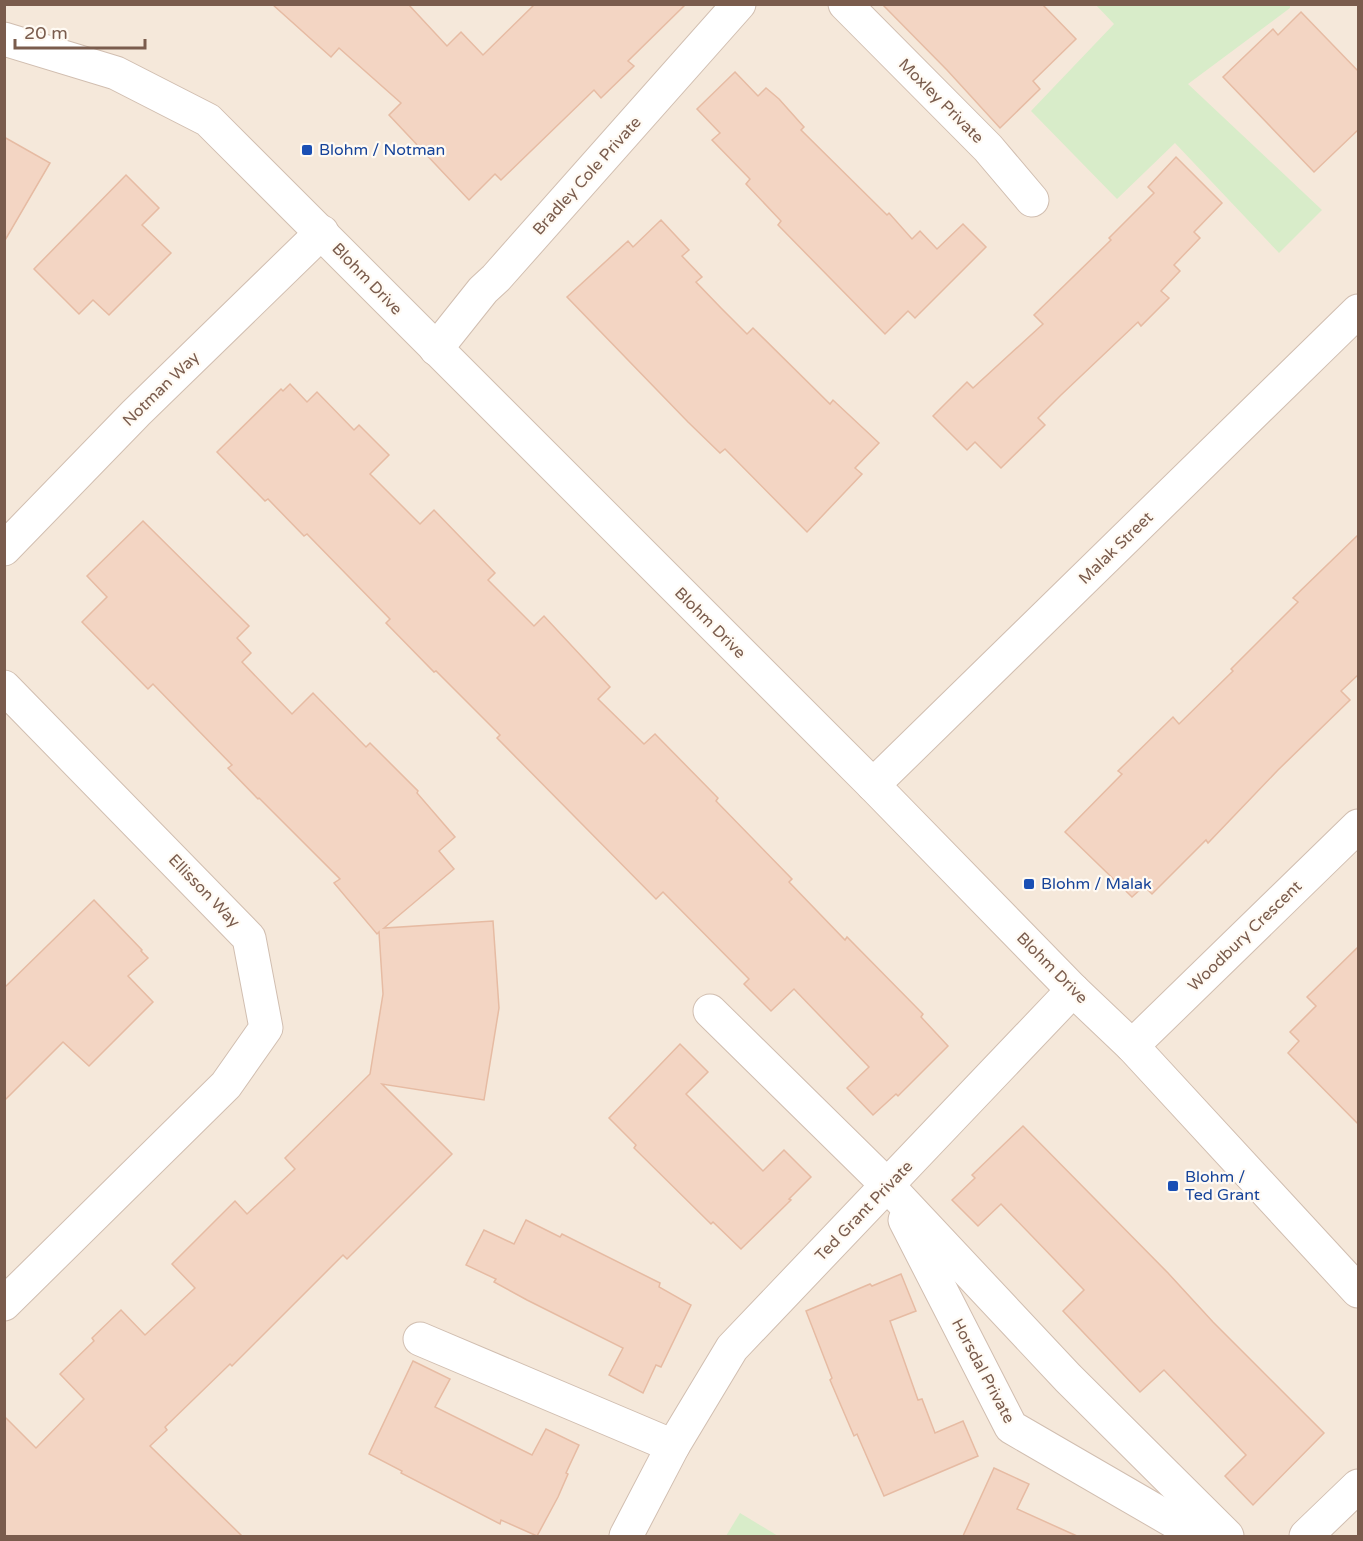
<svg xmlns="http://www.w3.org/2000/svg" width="1363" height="1541" viewBox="0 0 1363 1541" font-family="'Varela Round',sans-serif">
<rect width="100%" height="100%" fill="#fdf6ec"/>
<!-- residential -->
<rect fill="#f5e8da" x="5" y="5" width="1353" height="1531"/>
<!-- green -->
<g fill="#d8ecc9">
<path d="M1096 5H1290V8L1188 84 1322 210 1279 253 1175 143 1117 199 1031 111 1114 24Z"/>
<path d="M740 1513 778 1536H726Z"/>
</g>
<!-- building -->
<g fill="#f3d5c3" stroke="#e6bba3" stroke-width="1.5">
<path d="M272 4H408L447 46 461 32 483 55 535 4H686L628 61 634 66 601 98 594 90 501 180 495 174 469 200 389 115 401 103 339 48 331 57Z"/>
<path d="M882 4H1042L1076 39 1033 81 1040 89 1000 128 947 70Z"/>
<path d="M1301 12 1359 72V129L1314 172 1223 77 1273 29 1278 35Z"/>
<path d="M735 72 758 96 766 88 779 99 804 127 801 130 887 215 889 213 912 239 920 231 937 249 963 224 986 247 915 318 908 311 885 334 778 225 781 221 746 184 750 179 712 140 720 133 697 109Z"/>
<path d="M4 137 50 163 4 242Z"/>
<path d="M1176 157 1222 203 1194 232 1200 238 1174 265 1180 271 1161 291 1169 298 1141 326 1138 322 1061 395 1038 418 1045 425 1001 468 975 442 967 450 933 416 967 382 973 388 1043 324 1034 315 1111 240 1109 238 1154 193 1148 187Z"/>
<path d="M126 175 159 208 142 225 171 253 109 315 93 300 79 314 34 269Z"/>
<path d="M661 220 689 250 682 256 702 277 696 282 721 308 747 334 753 328 830 404 833 400 879 443 855 468 862 474 807 532 725 449 720 453 688 422 567 297 628 241 633 247Z"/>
<path d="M290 384 307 402 317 392 354 430 359 425 389 455 370 474 420 524 434 510 495 573 488 580 534 626 544 616 610 687 598 699 644 744 655 734 718 798 716 801 792 879 789 882 845 940 847 937 923 1014 921 1017 948 1046 898 1096 896 1094 873 1115 847 1088 869 1067 794 989 771 1011 744 984 749 979 663 892 656 899 497 738 500 735 436 671 434 672 386 623 390 619 307 534 304 536 268 499 265 501 217 452 281 389 283 391Z"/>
<path d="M143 521 249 626 237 638 251 653 242 662 292 714 313 693 366 747 370 743 418 791 417 793 455 837 439 851 454 869 384 928 493 921 499 1008 484 1100 382 1084 452 1154 347 1259 343 1255 232 1366 230 1364 165 1427 167 1430 150 1446 242 1536H4V1416L36 1448 84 1399 60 1374 94 1341 92 1338 121 1310 145 1335 195 1288 172 1264 235 1201 247 1214 295 1169 285 1158 370 1074 383 994 379 932 377 934 334 883 340 879 259 798 258 799 228 768 232 765 153 684 148 689 82 622 107 597 87 576Z"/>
<path d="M1359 534V674L1341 691 1350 700 1278 770 1208 843 1206 840 1152 894 1144 886 1132 897 1065 832 1122 774 1118 771 1173 717 1179 724 1233 671 1231 669 1298 602 1293 598Z"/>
<path d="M94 900 142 950 141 951 148 958 128 976 153 1002 89 1066 63 1042 4 1101V988Z"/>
<path d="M1359 946V1125L1288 1053 1299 1041 1290 1032 1316 1006 1307 997Z"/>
<path d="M680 1044 708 1072 686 1094 763 1171 784 1150 811 1177 789 1199 791 1200 741 1249 713 1222 711 1224 634 1148 636 1145 609 1118Z"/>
<path d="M1023 1126 1168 1273 1213 1322 1324 1433 1253 1505 1225 1476 1246 1455 1164 1370 1140 1392 1063 1311 1084 1290 1001 1204 978 1226 952 1200 975 1178 972 1175Z"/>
<path d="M526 1220 560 1237 562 1234 660 1283 659 1287 691 1305 661 1367 656 1365 643 1393 609 1375 623 1348 527 1300 494 1282 496 1279 466 1265 484 1230 514 1244Z"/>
<path d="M901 1274 916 1311 890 1321 918 1400 922 1399 935 1433 963 1421 978 1456 884 1496 857 1434 854 1436 830 1380 832 1378 806 1311 870 1284 872 1286Z"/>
<path d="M413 1361 450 1379 435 1407 532 1455 546 1429 579 1445 566 1473 568 1474 558 1497 537 1536 501 1520 500 1524 401 1473 402 1471 369 1454Z"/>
<path d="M994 1468 1029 1484 1017 1509 1077 1536H963Z"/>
</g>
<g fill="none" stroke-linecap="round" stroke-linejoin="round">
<!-- minor casing -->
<g stroke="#d1beb0" stroke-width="35">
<g id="minor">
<path d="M845 4 988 148 1032 200"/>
<path d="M436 349 483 290 496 278 739 4"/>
<path d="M4 549 136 413 322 232"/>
<path d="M4 687 249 938 266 1028 226 1085 4 1304"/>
<path d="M710 1011 888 1186 1068 1378 1227 1536"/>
<path d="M1132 1046 1358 826"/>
<path d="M905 1220 1011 1427 1199 1536"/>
<path d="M420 1339 673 1446"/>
<path d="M626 1536 673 1446 732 1348 1073 990"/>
<path d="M1306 1536 1358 1486"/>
</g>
</g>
<!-- tertiary casing -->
<g stroke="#d1beb0" stroke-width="35">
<g id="tertiary">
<path d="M4 39 116 73 208 120 873 785 1073 990 1132 1046 1358 1291"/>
<path d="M873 785 1358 311"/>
</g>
</g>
<!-- minor -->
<use href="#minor" stroke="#fff" stroke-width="33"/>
<!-- tertiary -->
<use href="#tertiary" stroke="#fff" stroke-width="33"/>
</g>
<!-- markers -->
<g fill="#1a4fb4" stroke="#fffaf3" stroke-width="2">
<rect x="301" y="144" width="12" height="12" rx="3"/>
<rect x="1023" y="878" width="12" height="12" rx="3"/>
<rect x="1167" y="1180" width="12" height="12" rx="3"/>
</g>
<g text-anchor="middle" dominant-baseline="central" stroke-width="4.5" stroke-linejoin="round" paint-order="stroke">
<!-- street labels -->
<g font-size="16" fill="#7a5c4d" stroke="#fffaf3">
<text transform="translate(941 101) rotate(45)">Moxley Private</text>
<text transform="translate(587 176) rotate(-48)">Bradley Cole Private</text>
<text transform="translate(367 279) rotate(46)">Blohm Drive</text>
<text transform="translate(161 389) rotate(-44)">Notman Way</text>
<text transform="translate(1116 548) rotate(-44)">Malak Street</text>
<text transform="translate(710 623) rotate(45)">Blohm Drive</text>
<text transform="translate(204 891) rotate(46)">Ellisson Way</text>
<text transform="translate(1245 936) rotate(-44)">Woodbury Crescent</text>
<text transform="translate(1052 968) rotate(45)">Blohm Drive</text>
<text transform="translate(864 1211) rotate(-46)">Ted Grant Private</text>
<text transform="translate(983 1371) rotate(62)">Horsdal Private</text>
</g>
<!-- transit labels -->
<g font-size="16" fill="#164399" stroke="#fffaf3" text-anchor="start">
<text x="319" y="150">Blohm / Notman</text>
<text x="1041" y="884">Blohm / Malak</text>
<text x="1185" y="1177">Blohm /<tspan x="1185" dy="18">Ted Grant</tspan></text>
</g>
</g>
<!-- border -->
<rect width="1363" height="1541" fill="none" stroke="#7a5c4d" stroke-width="12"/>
<!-- scale -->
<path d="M15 39v9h130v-9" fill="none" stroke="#7a5c4d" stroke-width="3"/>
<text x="24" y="39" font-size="18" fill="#7a5c4d" stroke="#fffaf3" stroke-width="4.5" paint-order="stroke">20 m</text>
</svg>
